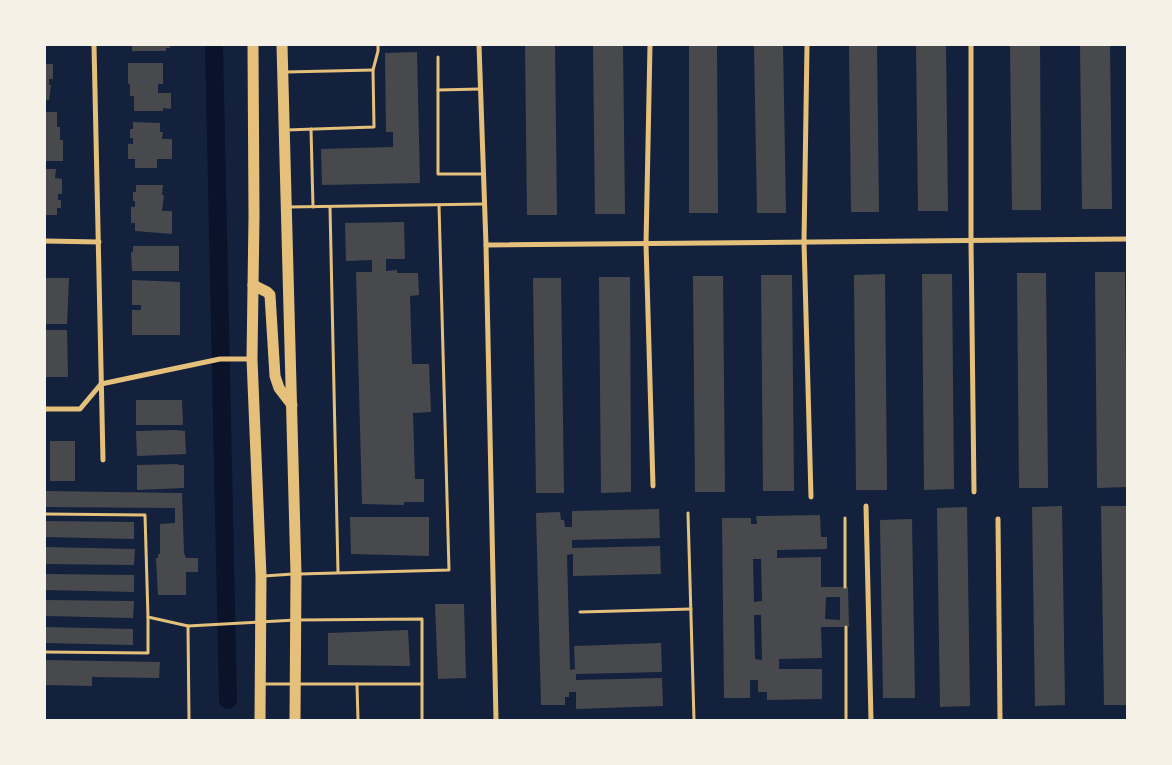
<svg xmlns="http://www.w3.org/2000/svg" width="1172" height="765" viewBox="0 0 1172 765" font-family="'Roboto Condensed',sans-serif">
<rect width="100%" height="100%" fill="#14213d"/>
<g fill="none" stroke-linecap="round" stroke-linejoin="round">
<!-- canal -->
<path stroke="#0b132b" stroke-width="18" d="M214 45 228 700"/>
</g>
<!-- building -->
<g fill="#48494c" fill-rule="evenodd">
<path d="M132 45H170V48H166V51H132Z"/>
<path d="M525 45H555L557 215H527Z"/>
<path d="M593 45H623L625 214H595Z"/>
<path d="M689 45H717L718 213H689Z"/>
<path d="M754 45H783L786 213H757Z"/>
<path d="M849 45H877L879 212H851Z"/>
<path d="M916 45H946L948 211H918Z"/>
<path d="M1010 45H1040L1041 210H1012Z"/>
<path d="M1080 45H1110L1112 209H1082Z"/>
<path d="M417 52 420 183 322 185 321 149 393 147V132H386L385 53Z"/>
<path d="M128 63H163V84H158V93H171V109L163 108V111H134V96H130V84H128Z"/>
<path d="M45 64H53V79H49V85H51L49 100H45Z"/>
<path d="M45 112H57V127H60V140H63V161H45Z"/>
<path d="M133 122 160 123V132H163L162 139H172V159H157V168H135V159H128V144H133V138H130V129H133Z"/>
<path d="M45 169H56L55 178 62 179V194H58V200H61V208H57V215H45Z"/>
<path d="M136 185H163L162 195H164L162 211H172V234L135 231V223H131V207H135V201H133V192H136Z"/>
<path d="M404 222 405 259H386V271L397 270V273H418L419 295 410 296 412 364H429L431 412 413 413 415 479H424V502H404V505L362 504 356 272H372V260L346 261 345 223Z"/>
<path d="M133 246H179V271H132L131 252H133Z"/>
<path d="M1095 272H1125L1127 487 1097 488Z"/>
<path d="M1017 273H1046L1048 488H1019Z"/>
<path d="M885 274 887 490H856L854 275Z"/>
<path d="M922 274H952L954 489 924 490Z"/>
<path d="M761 275H792L794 491H763Z"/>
<path d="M693 276H723L725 492H695Z"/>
<path d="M599 277H630L631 492 601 493Z"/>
<path d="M45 278H69L67 324H45Z"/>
<path d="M533 278H561L564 493H536Z"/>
<path d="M132 280 180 282V335H132V310H141V305H132Z"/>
<path d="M45 330H67L68 377H45Z"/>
<path d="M136 400H182L183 425H136Z"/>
<path d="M176 430 185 431 186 454 137 456 136 431Z"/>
<rect x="50" y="441" width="25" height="40"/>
<path d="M178 464V465H184V488L137 490V465Z"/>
<path d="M45 491 182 493 184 553 186 558H198V572H186V595H158L156 558H158V554H160V524L175 523V508L45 507Z"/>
<path d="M1062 506 1065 705 1035 706 1032 507Z"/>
<path d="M1101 506H1127V705H1104Z"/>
<path d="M967 507 970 706 940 707 937 508Z"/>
<path d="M659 509 660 538 572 540V548L660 546 661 574 573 576V554L567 555 570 670 575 669 574 646 661 643 662 672 576 674V680L662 678 663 706 576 709V692H569V697H565V705H541L536 513 560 512 561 520H564L565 527H572V511Z"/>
<path d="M820 515 821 537H827V549L777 550V558L821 557V587H848L849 627H821L822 658 779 659V669H822V699L767 700V692H758V680H750V698H724L722 518H751V524H757L756 516ZM753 559H761L762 601 754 602ZM826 597H840V620L825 619ZM754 615H761L762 660 755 659Z"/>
<path d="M350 517H429V556L351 554Z"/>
<path d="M912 519 915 698H883L880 520Z"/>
<path d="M45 521 134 522V539L45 537Z"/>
<path d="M45 547 135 549 134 565 45 564Z"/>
<path d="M45 574 134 575V592L45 590Z"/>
<path d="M45 600 134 601 133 618 45 616Z"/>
<path d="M435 604H464L466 678 438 679Z"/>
<path d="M45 627 133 629V645L45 643Z"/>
<path d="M408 630 410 666 328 665V633Z"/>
<path d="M45 660 160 662 159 678 92 677V686L45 685Z"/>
</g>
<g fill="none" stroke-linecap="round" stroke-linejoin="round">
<!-- service -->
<g stroke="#e5c07b" stroke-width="3">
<path d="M438 57V90L480 89"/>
<path d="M286 72 373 70"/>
<path d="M438 90V174H484"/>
<path d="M311 129 313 207"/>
<path d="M286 130 374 127 373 70 378 51V45"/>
<path d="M288 207 484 204"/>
<path d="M330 207 338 572"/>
<path d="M688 513 694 720"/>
<path d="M45 514 145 515 148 617 188 626"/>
<path d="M845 518V587"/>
<path d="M299 574 449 570 439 205"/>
<path d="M264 576 293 574"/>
<path d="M580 612 691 609"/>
<path d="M846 627V720"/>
<path d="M45 652 148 653V617"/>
<path d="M263 684H292"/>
<path d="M298 684H422"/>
<path d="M357 684 358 720"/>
<path d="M189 720 188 626 296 620 422 619V720"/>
</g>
<!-- minor -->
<g stroke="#e5c07b" stroke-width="5">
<path d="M94 45 103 460"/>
<path d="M479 45 486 245 496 720"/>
<path d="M650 45 646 244 653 486"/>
<path d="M807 45 804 242 811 497"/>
<path d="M971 45V241L974 492"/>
<path d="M45 241 99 242"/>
<path d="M486 245 1127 239"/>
<path d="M45 409H80L101 384 220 359H251"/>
<path d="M866 506 871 720"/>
<path d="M998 519 1000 720"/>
</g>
<!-- primary -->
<g stroke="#e5c07b" stroke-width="11">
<path d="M253 45 254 217 252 359 261 576 260 720"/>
<path d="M282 45 296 574 295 720"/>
<path d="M253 285 267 292 270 295 275 376 279 388 292 405"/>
</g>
</g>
<!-- border -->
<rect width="1172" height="765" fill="none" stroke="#f6f1e7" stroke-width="92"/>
</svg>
